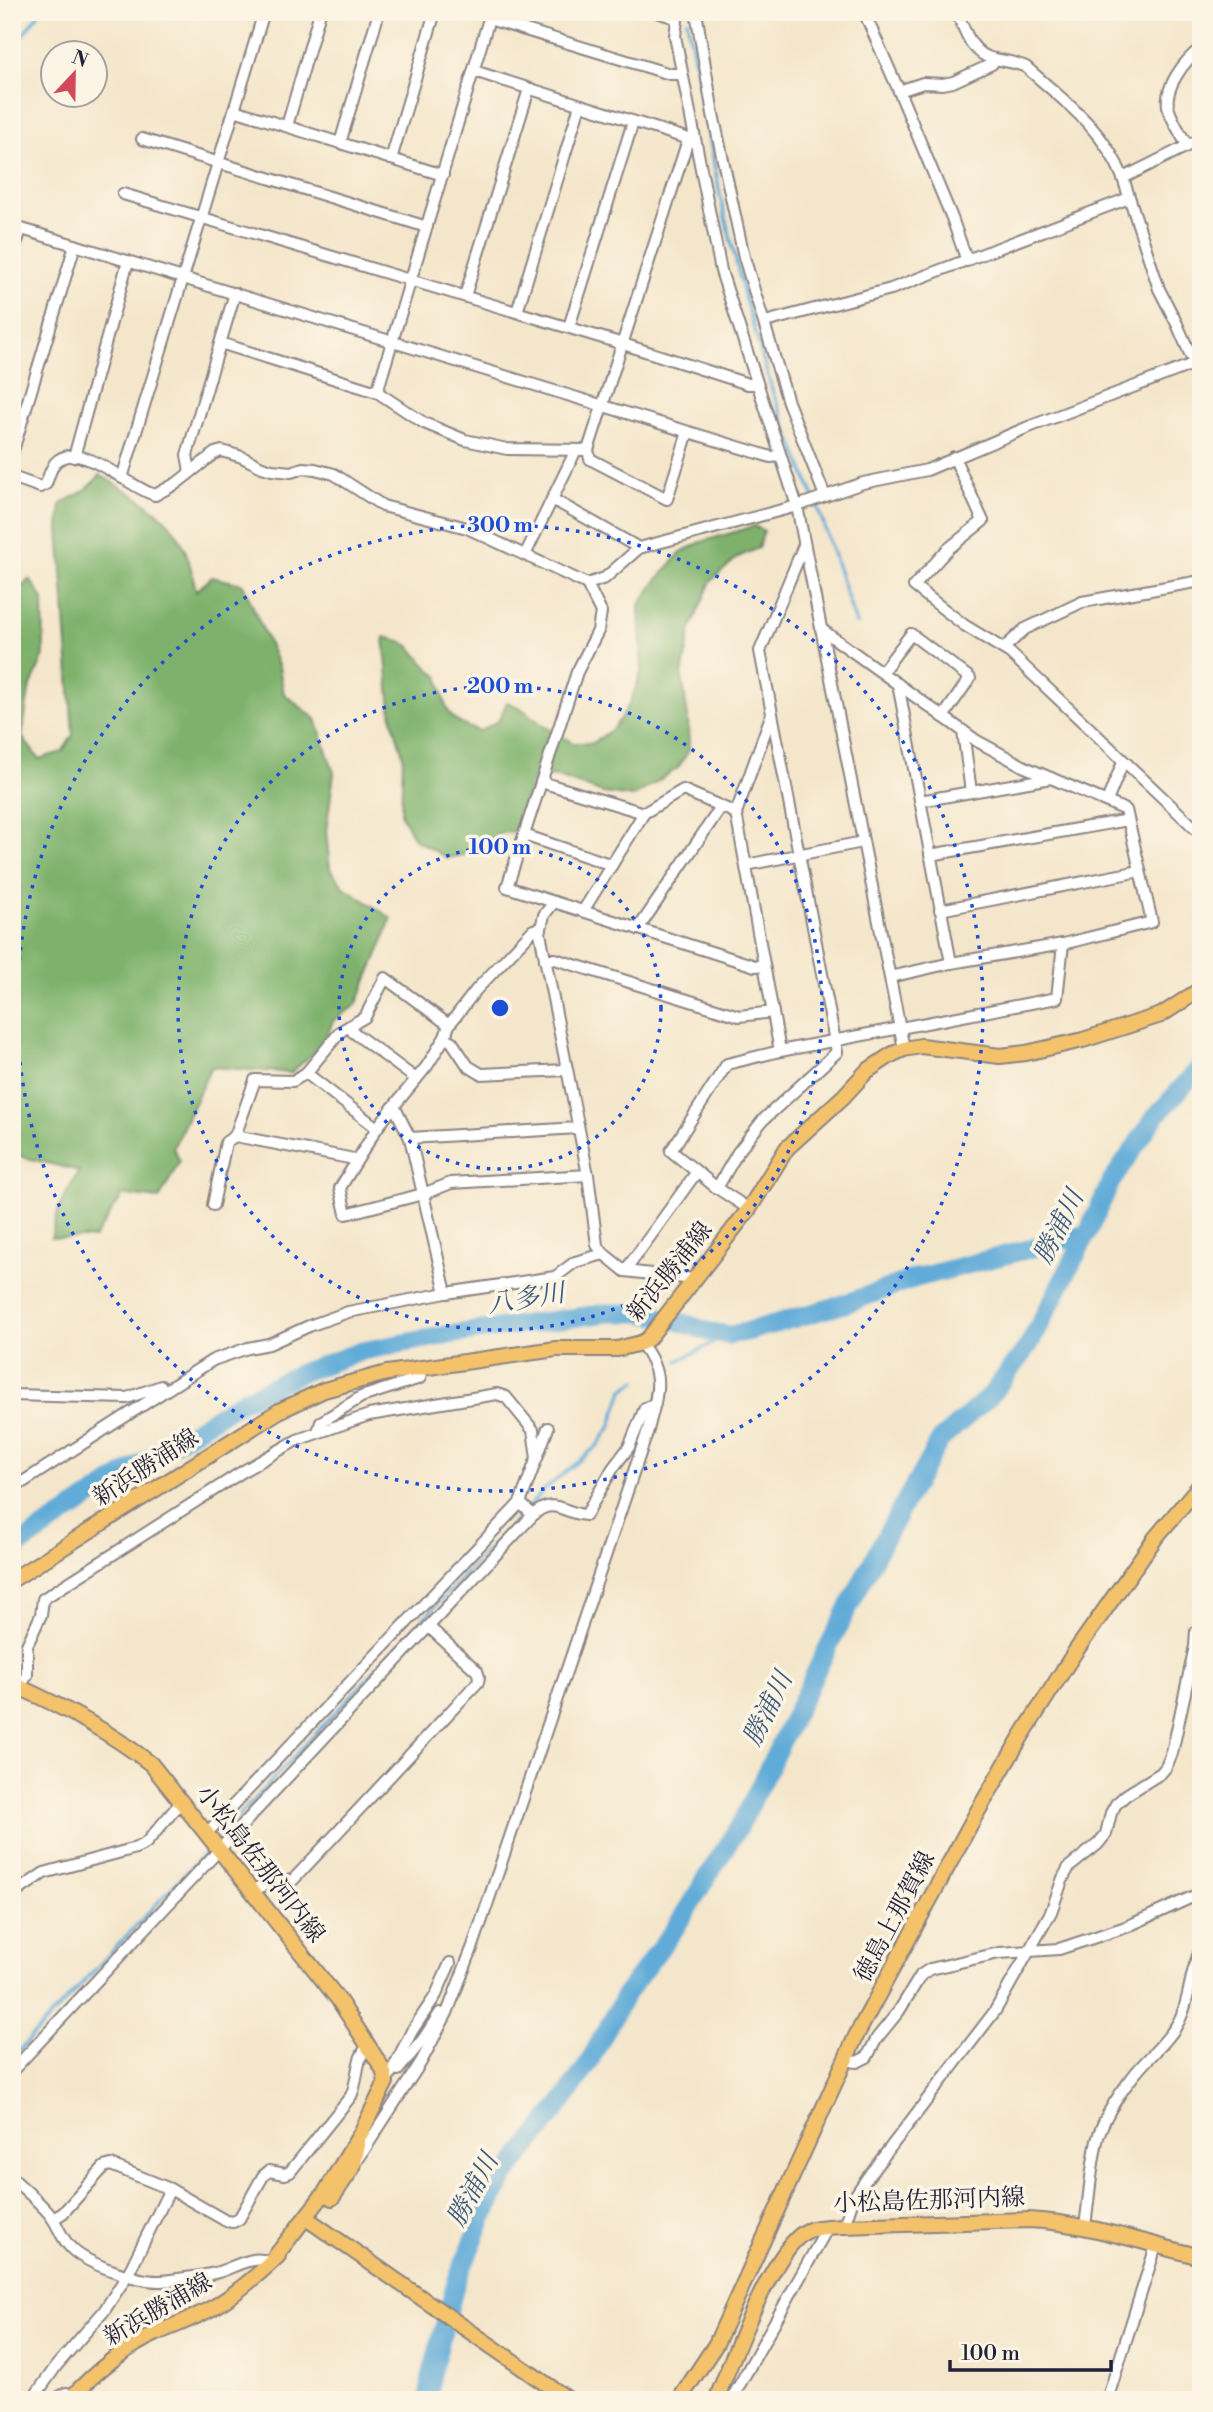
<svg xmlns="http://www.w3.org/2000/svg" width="1213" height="2412" viewBox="0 0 1213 2412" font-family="'Libre Bodoni','Noto Serif JP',serif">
<rect width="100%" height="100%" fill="#fcf5e5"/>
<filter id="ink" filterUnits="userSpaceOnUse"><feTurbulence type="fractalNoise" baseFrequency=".0143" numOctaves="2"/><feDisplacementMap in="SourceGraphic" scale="14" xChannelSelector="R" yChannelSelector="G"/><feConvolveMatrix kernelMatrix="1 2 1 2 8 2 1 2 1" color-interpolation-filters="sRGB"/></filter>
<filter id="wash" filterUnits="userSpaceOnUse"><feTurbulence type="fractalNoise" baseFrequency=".00686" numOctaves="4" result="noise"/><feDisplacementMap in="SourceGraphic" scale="28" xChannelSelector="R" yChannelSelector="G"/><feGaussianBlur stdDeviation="1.57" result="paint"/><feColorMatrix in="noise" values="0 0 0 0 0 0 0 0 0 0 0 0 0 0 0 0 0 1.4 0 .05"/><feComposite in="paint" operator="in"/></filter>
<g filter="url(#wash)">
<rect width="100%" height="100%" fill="#f4e6cb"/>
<!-- forest -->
<g fill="#7eb26c" stroke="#506a54" stroke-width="2">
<path d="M100 475C127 491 155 505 174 530 187 546 192 572 196 591L212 577 243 584 279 667 284 694 316 719 334 773 326 831 330 869 344 887 391 918 381 947 356 1005 333 1021 324 1043 291 1073 211 1067 173 1148 180 1161 159 1199 123 1195 94 1238H51L59 1207 79 1171 23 1157 12 1152V595L30 579 43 599 44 655 29 691 22 737 39 759 62 752 73 735 59 528 61 504 87 489Z"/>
<path d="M754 526 764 531 758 548 738 557 711 581 691 628 682 676 688 718 689 750 678 768 633 797 603 793 558 777 535 775 514 831 495 835 480 852 447 858 414 839 401 814 403 755 392 719 384 637C422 644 412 658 438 676 447 708 443 721 480 731L499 720 507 702 521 708 544 726 573 743H593L614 728 630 703 642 670 639 606 657 580 681 552 701 542Z"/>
</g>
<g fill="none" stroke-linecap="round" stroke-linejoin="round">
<!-- stream -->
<g stroke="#60abd8" stroke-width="3.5">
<path d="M687 20 721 200 746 302 773 393 820 513 856 624"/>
<path d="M12 49 40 12"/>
<path d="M678 1361 729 1335"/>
<path d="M217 1839 545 1489 597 1446 610 1428 623 1390 637 1380"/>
<path d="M12 2058 212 1845"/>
</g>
<!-- river -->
<g stroke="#60abd8" stroke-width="19">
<path d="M12 1550 125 1474 243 1400 303 1372 362 1351 447 1335 607 1313H640L675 1320 709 1332 729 1335 746 1332 844 1304 916 1278 1087 1234"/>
<path d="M428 2400 431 2377 456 2282 484 2216 504 2178 564 2100 588 2064 625 1995 674 1930 743 1820 829 1645 883 1541 940 1440 990 1396 1029 1345 1087 1234 1111 1182 1156 1116 1201 1066"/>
</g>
</g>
</g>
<g filter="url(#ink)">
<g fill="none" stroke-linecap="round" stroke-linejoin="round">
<!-- minor casing -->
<g stroke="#8b8483" stroke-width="14">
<g id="minor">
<path d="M657 12 676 18"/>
<path d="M678 12 675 36 721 271 797 506 904 1049"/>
<path d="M696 12 713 114 744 257 788 402 825 496"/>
<path d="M864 12 899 91 923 83 943 84 953 82 992 64 994 59"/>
<path d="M957 12C965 31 971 54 994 59 1005 61 1015 62 1026 67 1064 101 1104 129 1123 178L1201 139"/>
<path d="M489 19 670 74H682"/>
<path d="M474 71 692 140"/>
<path d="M899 91 952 218 967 261"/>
<path d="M234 110 443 175"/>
<path d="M287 126 320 12"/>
<path d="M142 139 427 227"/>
<path d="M340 143 379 12"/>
<path d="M1187 145C1181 134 1173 122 1169 110 1162 89 1185 60 1201 48"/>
<path d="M391 159 435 12"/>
<path d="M1123 178 1159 289 1177 324 1201 379"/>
<path d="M123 194 623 344 748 384H757"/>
<path d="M12 226 771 457 779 456"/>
<path d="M12 257 21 229"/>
<path d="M465 296 529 89"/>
<path d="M517 312 580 105"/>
<path d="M765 322 891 289 1129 198"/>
<path d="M569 327 633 122"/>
<path d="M220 343 377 392 424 423 465 440 507 449 588 450"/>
<path d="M377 392 491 12"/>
<path d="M688 432 667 499 590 459 588 450 688 140"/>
<path d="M12 454 75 245"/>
<path d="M74 457 128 261"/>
<path d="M954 457 983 521 948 549 914 586 964 625 1010 653 1201 834"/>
<path d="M190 471 187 455 235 293"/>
<path d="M12 477 40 487 46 484C48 478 51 468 55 463 79 437 130 489 155 495L177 483 215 453 222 451 242 457 262 467 272 470 291 472 303 468 315 469 334 474 383 506 467 528 587 584 605 578 639 548 797 506 863 483 927 470 1026 428 1201 361"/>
<path d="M122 478 264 12"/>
<path d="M552 499 639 548"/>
<path d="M525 555 576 450"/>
<path d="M587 584 601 612 598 631 577 672 507 887 755 966 764 965"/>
<path d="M821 629 977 741 1025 767 1126 810 1152 922 1063 944 951 963 890 977"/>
<path d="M1004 648 1025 629 1082 602 1201 581"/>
<path d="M882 672 911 634 970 678 943 717"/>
<path d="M898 684 951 963"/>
<path d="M771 716 736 813 780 1051"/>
<path d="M963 731 971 792"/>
<path d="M541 782 644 813 683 790 736 813"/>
<path d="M920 801 1051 778"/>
<path d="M1107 801 1123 762"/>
<path d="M524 835 612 865"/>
<path d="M930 855 1128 820"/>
<path d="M746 865 863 842"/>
<path d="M554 902 544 915 540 933 588 1175 597 1245 604 1254 625 1271 694 1279"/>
<path d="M940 910 1140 871"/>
<path d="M583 911 644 813"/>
<path d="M638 929 721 807"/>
<path d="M545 959H555L739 1016 773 1012"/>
<path d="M350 1026 353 1032 416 1079"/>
<path d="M445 1037 452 1042 468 1066 481 1074 566 1070"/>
<path d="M306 1073 293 1081 255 1080 235 1136 349 1158 356 1161"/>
<path d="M394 1106 377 1128 340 1188 346 1214 423 1194 451 1183 588 1175"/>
<path d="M377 1128 306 1073 341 1031 365 1017 385 978 449 1025"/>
<path d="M410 1138 578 1128"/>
<path d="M717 1188 738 1152 763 1120 837 1052 760 651 804 545"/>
<path d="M213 1205 226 1142 235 1136"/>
<path d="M749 1209 717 1188 671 1151 727 1064 780 1051 1057 998 1063 944"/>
<path d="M625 1271 696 1173"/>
<path d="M446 1293 410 1138 394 1106 427 1066 445 1037 449 1025 476 990 533 930 541 928"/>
<path d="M12 1395 127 1398 161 1386"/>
<path d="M548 1428 520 1503 533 1515C554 1496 564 1514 586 1515L613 1468 629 1447 645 1408 655 1404"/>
<path d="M318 1432 321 1422 361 1397 420 1378 422 1367"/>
<path d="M12 1489 213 1360 248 1348 269 1344 309 1326 348 1312 446 1293 555 1277 575 1262 604 1254"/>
<path d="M20 1687 27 1675V1645L41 1615 43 1599 245 1470 297 1440 369 1415 497 1394 506 1397 533 1430 537 1458"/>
<path d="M207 1833 520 1503"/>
<path d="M252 1890 267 1884 293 1880 478 1682 479 1677 477 1671 429 1627"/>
<path d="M12 1895 44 1873 136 1848 146 1843 182 1801"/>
<path d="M845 2060 857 2062 867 2057 877 2038 899 2011 921 1975 930 1969 999 1953 1059 1949 1126 1927 1201 1893"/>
<path d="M398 2070 424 2038 440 2013"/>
<path d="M12 2071 533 1515"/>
<path d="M386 2082 412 2031 436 1995 450 1963"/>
<path d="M357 2161 421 2062 447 2013 473 1946 648 1430C657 1394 666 1376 641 1343"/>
<path d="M12 2178C25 2190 40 2202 51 2216 59 2227 61 2238 71 2248 86 2264 139 2282 161 2281 174 2280 202 2276 215 2273 235 2268 250 2254 271 2262"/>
<path d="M170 2189 226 2221 233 2222 239 2219 263 2176 269 2171 285 2174 290 2172 351 2096C359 2080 355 2056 369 2046"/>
<path d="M844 2226 853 2199 867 2178 995 2011 1051 1912 1063 1878 1069 1867 1098 1844 1106 1834 1111 1813 1116 1804 1126 1795 1161 1773 1166 1767 1172 1753 1195 1646 1196 1631H1201"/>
<path d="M1085 2226C1089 2198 1091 2168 1097 2141 1103 2117 1119 2094 1134 2075 1148 2057 1169 2041 1179 2021 1191 1999 1189 1972 1201 1949"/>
<path d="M32 2400 57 2365 104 2311 128 2274 170 2189 111 2165 104 2167 63 2213 53 2219"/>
<path d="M54 2400 66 2393 74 2395"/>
<path d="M731 2400 828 2227"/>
<path d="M1107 2400 1156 2246"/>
</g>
</g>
<!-- major casing -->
<g stroke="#8b8483" stroke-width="18">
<g id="major">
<path d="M12 1580 279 1411 324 1390 387 1373 556 1349H617L641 1343 648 1339 749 1209 787 1148 843 1097 867 1071 891 1055 904 1049 921 1046 1000 1056 1026 1053 1083 1040 1161 1015 1201 989"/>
<path d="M12 1684C60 1705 110 1732 151 1764L338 1999 383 2069 386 2082 361 2133 326 2191 271 2262"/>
<path d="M332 2198 353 2167 358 2145"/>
<path d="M306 2218 569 2400"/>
<path d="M69 2400C94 2373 122 2349 155 2334 177 2324 198 2317 219 2304 239 2291 260 2273 278 2256"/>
<path d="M679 2400 716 2344 857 2034 975 1816 1021 1737 1075 1652 1156 1537 1201 1484"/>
<path d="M716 2400C731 2363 773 2247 807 2231 818 2226 832 2227 844 2226L1029 2220C1088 2223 1144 2243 1201 2257"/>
</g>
</g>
<!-- minor -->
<use href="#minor" stroke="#fff" stroke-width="10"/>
<!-- major -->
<use href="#major" stroke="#f4c26a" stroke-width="14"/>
</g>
</g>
<!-- distance rings -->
<g fill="none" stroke="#1d4ed8" stroke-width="3.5" stroke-dasharray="3.5 7">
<circle cx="500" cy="1008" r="161"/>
<circle cx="500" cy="1008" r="322"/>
<circle cx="500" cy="1008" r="483"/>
</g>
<g text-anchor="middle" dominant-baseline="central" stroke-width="7" stroke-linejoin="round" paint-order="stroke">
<!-- street labels -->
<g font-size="24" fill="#22223b" stroke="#fcf5e5">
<text transform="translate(670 1272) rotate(-51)">新浜勝浦線</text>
<text transform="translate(146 1468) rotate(-33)">新浜勝浦線</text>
<text transform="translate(260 1864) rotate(52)">小松島佐那河内線</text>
<text transform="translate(895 1917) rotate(-62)">徳島上那賀線</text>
<text transform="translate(929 2201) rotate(-2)">小松島佐那河内線</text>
<text transform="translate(158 2310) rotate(-30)">新浜勝浦線</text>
</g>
<!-- water labels -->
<g font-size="26" font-style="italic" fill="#3b597a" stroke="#fcf5e5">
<text transform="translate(1059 1227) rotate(-63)">勝浦川</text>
<text transform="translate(526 1299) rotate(-9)">八多川</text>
<text transform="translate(768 1709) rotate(-64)">勝浦川</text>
<text transform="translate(473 2190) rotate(-62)">勝浦川</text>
</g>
</g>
<circle cx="500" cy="1008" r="10" fill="#1d4ed8" stroke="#fcf5e5" stroke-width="3.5"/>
<g font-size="21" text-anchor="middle" font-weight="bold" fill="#1d4ed8" stroke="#fcf5e5" stroke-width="7" stroke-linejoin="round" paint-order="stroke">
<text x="500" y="532">300 m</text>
<text x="500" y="693">200 m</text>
<text x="500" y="854">100 m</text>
</g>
<!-- margin -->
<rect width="1213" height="2412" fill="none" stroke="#fcf5e5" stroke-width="42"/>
<!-- north arrow -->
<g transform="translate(74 74) rotate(22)"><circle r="33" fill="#fcf5e5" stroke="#a5a1a1" stroke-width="2"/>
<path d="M0-5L12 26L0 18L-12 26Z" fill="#d1495b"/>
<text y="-10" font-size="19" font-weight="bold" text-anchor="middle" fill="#22223b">N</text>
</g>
<!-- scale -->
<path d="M950 2360v10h161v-10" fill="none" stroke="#22223b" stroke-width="3.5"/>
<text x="961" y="2360" font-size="21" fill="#22223b" stroke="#fcf5e5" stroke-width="5" paint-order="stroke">100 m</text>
</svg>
